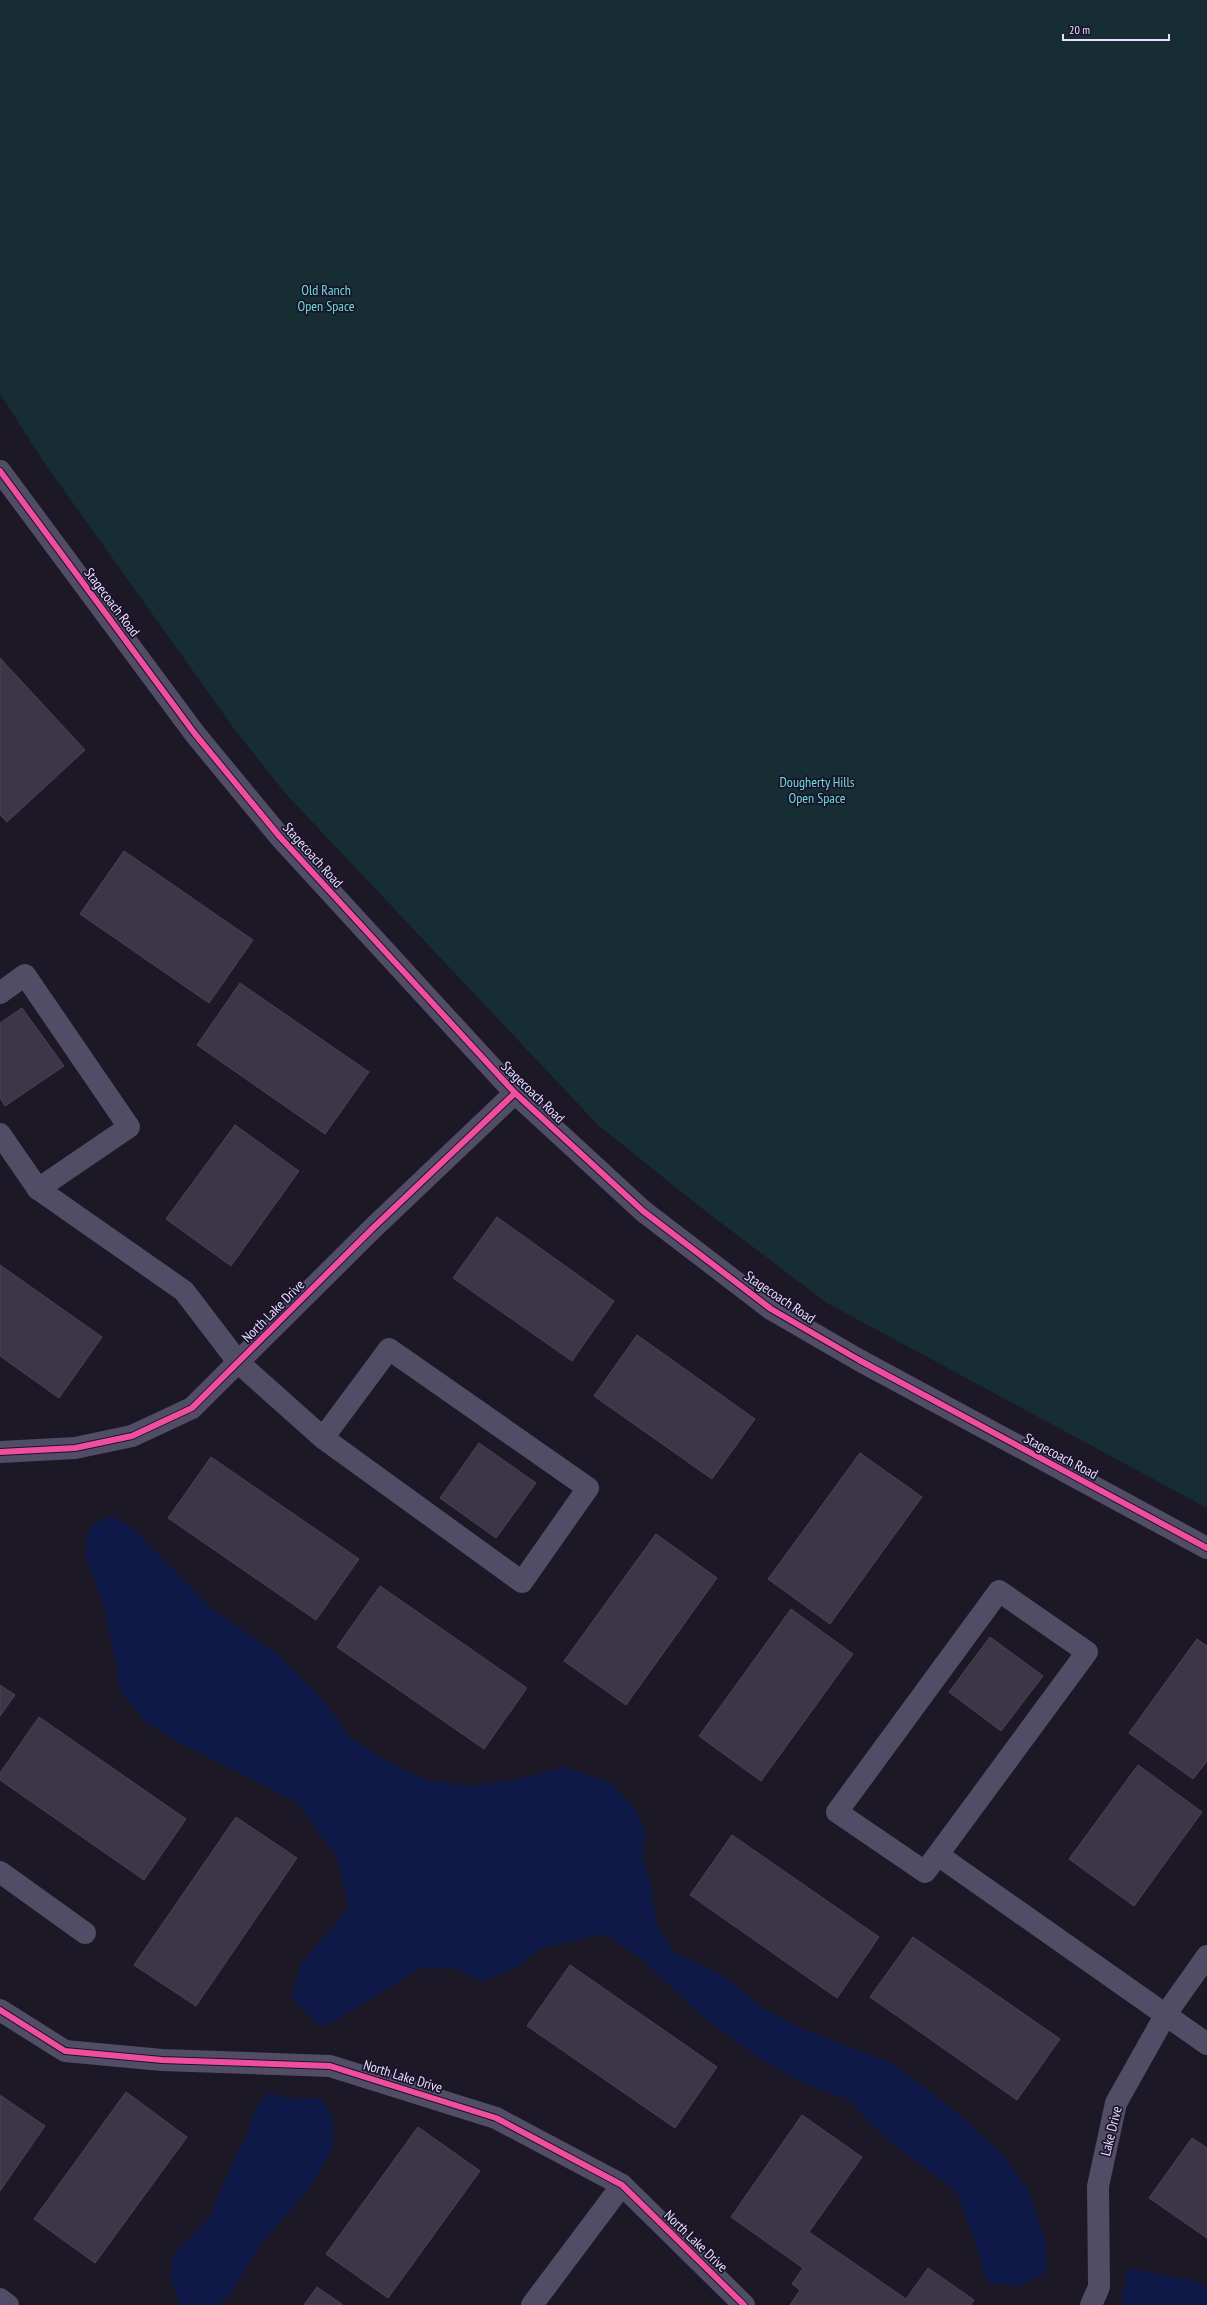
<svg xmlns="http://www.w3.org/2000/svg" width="1207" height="2305" viewBox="0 0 1207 2305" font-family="'PT Sans Narrow',sans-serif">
<rect width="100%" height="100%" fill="#1c1825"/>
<!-- green -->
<path fill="#162e33" d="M0 0H1207V1508L827 1303 704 1210 598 1125 285 793 235 730 48 468 0 394Z"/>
<!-- water -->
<g fill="#0d1847">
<path d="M111 1516 131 1526 211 1608 276 1653 323 1700 351 1738 385 1760 426 1780 471 1786 522 1778 564 1767 611 1783 637 1811 646 1834 642 1855 651 1886 657 1924 673 1952 715 1971 731 1982 761 2007 804 2030 888 2061 938 2097 964 2119 1005 2157 1029 2191 1045 2241 1047 2272 1018 2287 987 2282 977 2248 957 2192 894 2145 869 2122 848 2099 807 2085 759 2058 703 2017 645 1962 606 1934 542 1948 515 1968 481 1982 457 1969 421 1968 335 2021 319 2026 291 1997 301 1964 349 1908 336 1855 296 1802 176 1741 145 1721 120 1691 115 1657 103 1604 85 1555 90 1526Z"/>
<path d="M269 2092 291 2100 298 2098 323 2099 333 2119V2147L310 2188 259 2246 229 2297 216 2305H180L170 2278 174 2254 210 2217 231 2166 246 2137 256 2108Z"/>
<path d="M1127 2268 1197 2281 1207 2288V2305H1121Z"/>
</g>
<!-- building -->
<g fill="#3c3646" stroke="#4a4358">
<path d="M0 658 85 750 7 822 0 815Z"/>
<path d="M124 851 253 940 209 1003 80 914Z"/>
<path d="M240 983 369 1072 325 1134 197 1045Z"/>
<path d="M22 1008 64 1066 5 1106 0 1098V1023Z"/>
<path d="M235 1125 299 1171 231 1266 166 1219Z"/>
<path d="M497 1217 614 1301 572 1361 453 1278Z"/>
<path d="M0 1265 102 1337 59 1398 0 1356Z"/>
<path d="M637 1335 755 1419 712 1479 594 1396Z"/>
<path d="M479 1443 536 1483 496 1538 440 1498Z"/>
<path d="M860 1453 922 1497 830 1624 768 1579Z"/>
<path d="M211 1457 359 1559 316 1620 168 1518Z"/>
<path d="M656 1534 717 1578 626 1705 564 1661Z"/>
<path d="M380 1586 527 1688 484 1749 337 1647Z"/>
<path d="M791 1609 853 1654 761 1781 699 1736Z"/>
<path d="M990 1637 1043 1676 1001 1731 949 1692Z"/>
<path d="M1197 1639 1207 1646V1761L1193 1779 1129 1733Z"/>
<path d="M0 1685 15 1695 0 1716Z"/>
<path d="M39 1717 186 1819 144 1880 0 1780V1773Z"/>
<path d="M1138 1765 1202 1812 1134 1906 1069 1859Z"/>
<path d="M236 1817 297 1858 196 2006 134 1965Z"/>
<path d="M732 1835 879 1937 837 1998 690 1895Z"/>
<path d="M913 1937 1060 2039 1017 2100 870 1997Z"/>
<path d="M570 1965 717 2067 675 2128 527 2026Z"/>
<path d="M126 2092 187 2137 95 2263 34 2219Z"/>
<path d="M0 2095 45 2126 0 2191Z"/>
<path d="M802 2115 862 2157 809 2232 906 2299 928 2268 974 2300 971 2305H790L800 2290 792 2284 803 2268 731 2217Z"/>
<path d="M418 2127 480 2171 388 2298 326 2254Z"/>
<path d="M1192 2138 1207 2148V2238L1149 2198Z"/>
<path d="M317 2287 343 2305H304Z"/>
</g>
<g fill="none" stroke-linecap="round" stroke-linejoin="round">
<!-- minor -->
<g stroke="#524d66" stroke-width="22">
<path d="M0 471 195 734 280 837 515 1093 643 1211 771 1309 859 1360 1207 1548"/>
<path d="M0 993 25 975 129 1127 38 1189"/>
<path d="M0 1134 38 1189 184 1291 239 1363 323 1438 522 1582 588 1488 389 1349 323 1438"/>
<path d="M0 1452 75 1448 132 1436 192 1408 372 1229 515 1093"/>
<path d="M999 1591 1087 1652 925 1872 837 1812Z"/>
<path d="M938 1855 1207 2044"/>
<path d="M0 1872 85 1933"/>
<path d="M0 2010 65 2051 162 2060 330 2066 496 2118 622 2185 744 2305"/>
<path d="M0 2299 8 2305"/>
<path d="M532 2305 622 2185"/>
<path d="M1091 2305 1099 2287 1098 2186 1116 2103 1166 2014 1207 1956"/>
</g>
<!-- cycleway casing -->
<g stroke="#1b122b" stroke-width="8">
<g id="cycleway">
<path d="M0 471 195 734 280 837 515 1093 643 1211 771 1309 859 1360 1207 1548"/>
<path d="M0 1452 75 1448 132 1436 192 1408 372 1229 515 1093"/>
<path d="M0 2010 65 2051 162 2060 330 2066 496 2118 622 2185 744 2305"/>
</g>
</g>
<!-- cycleway -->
<use href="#cycleway" stroke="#ef4d9e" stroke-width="6"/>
</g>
<g text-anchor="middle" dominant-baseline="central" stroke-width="3.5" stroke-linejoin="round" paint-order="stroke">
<!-- park labels -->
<g font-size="14" fill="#68dfd6" stroke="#1b122b">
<text x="326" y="290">Old Ranch<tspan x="326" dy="16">Open Space</tspan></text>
<text x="817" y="782">Dougherty Hills<tspan x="817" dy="16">Open Space</tspan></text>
</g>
<!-- street labels -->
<g font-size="14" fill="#e7ddfe" stroke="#1b122b">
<text transform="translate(112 602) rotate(53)">Stagecoach Road</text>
<text transform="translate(313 855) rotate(48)">Stagecoach Road</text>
<text transform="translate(533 1092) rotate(44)">Stagecoach Road</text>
<text transform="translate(780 1297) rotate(34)">Stagecoach Road</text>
<text transform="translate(273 1311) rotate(-45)">North Lake Drive</text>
<text transform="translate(1061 1456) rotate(28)">Stagecoach Road</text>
<text transform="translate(403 2076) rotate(17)">North Lake Drive</text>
<text transform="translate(1111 2131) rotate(-76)">Lake Drive</text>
<text transform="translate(696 2241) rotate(44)">North Lake Drive</text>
</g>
</g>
<!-- scale -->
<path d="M1063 34v6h106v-6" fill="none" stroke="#e7ddfe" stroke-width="2"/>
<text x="1069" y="34" font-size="12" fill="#e7ddfe" stroke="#1b122b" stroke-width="3" paint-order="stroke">20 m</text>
</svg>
